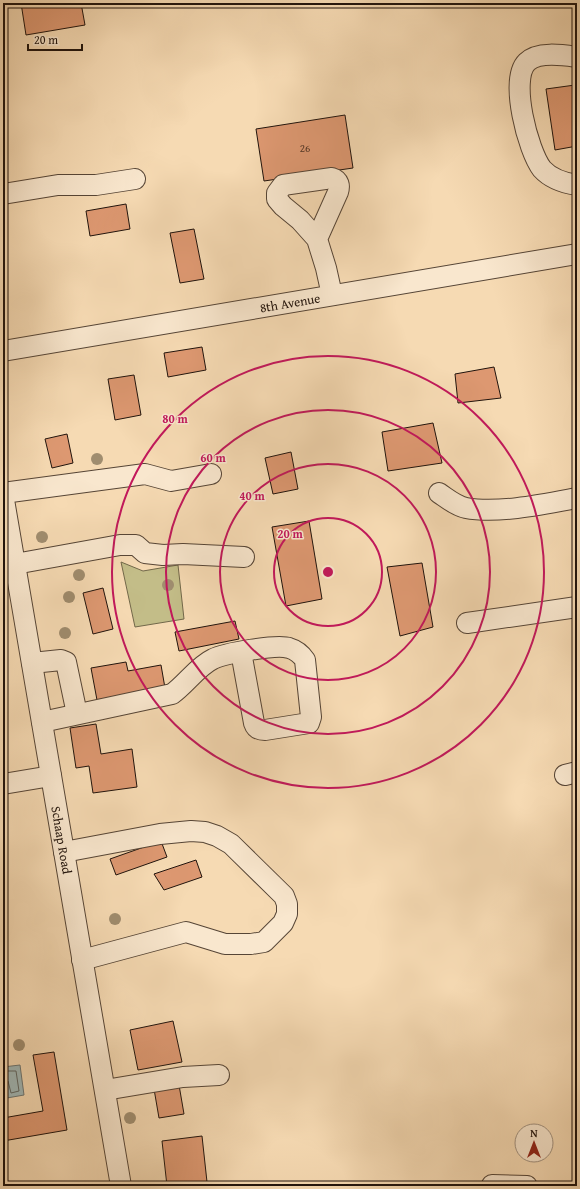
<svg xmlns="http://www.w3.org/2000/svg" width="580" height="1189" viewBox="0 0 580 1189" font-family="'Gentium Book Plus',serif">
<rect width="100%" height="100%" fill="#f6dab3"/>
<filter id="stains"><feTurbulence type="fractalNoise" baseFrequency=".005" numOctaves="4"/><feColorMatrix values="0 0 0 0 .2 0 0 0 0 .09 0 0 0 0 .02 0 0 0 .5 -.17"/></filter>
<radialGradient id="worn" r=".72"><stop offset=".6" stop-color="#630" stop-opacity="0"/><stop offset="1" stop-color="#630" stop-opacity=".3"/></radialGradient>
<!-- green -->
<path fill="#c3bd88" stroke="#72684a" d="M121 562 143 571 178 565 184 619 135 627Z"/>
<!-- water -->
<path fill="#a1b8b7" stroke="#6d7673" d="M20 1065 24 1095 7 1098 3 1067Z"/>
<g fill="none" stroke-linecap="round" stroke-linejoin="round">
<!-- shore -->
<path stroke="#606662" stroke-width="1" d="M3 1071H16L19 1091 11 1093 8 1081 3 1079"/>
</g>
<!-- building -->
<g fill="#dd9871" stroke="#20130c">
<path d="M21 3H81L85 25 26 35Z"/>
<path d="M575 85 577 99V146L555 150 546 89Z"/>
<path d="M345 115 353 168 264 181 256 129Z"/>
<path d="M126 204 130 229 90 236 86 211Z"/>
<path d="M194 229 204 279 180 283 170 233Z"/>
<path d="M202 347 206 370 168 377 164 353Z"/>
<path d="M494 367 501 398 458 403 455 374Z"/>
<path d="M134 375 141 415 115 420 108 379Z"/>
<path d="M433 423 442 463 388 471 382 432Z"/>
<path d="M67 434 73 463 52 468 45 439Z"/>
<path d="M291 452 298 489 273 494 265 458Z"/>
<path d="M309 521 322 599 286 606 272 527Z"/>
<path d="M422 563 433 627 400 636 387 567Z"/>
<path d="M103 588 113 629 93 634 83 593Z"/>
<path d="M235 621 239 639 179 651 175 632Z"/>
<path d="M126 662 128 671 161 665 165 688 97 700 91 668Z"/>
<path d="M96 724 101 754 132 749 137 787 93 793 89 766 76 768 70 728Z"/>
<path d="M161 841 167 857 116 875 110 859Z"/>
<path d="M196 860 202 877 164 890 154 874Z"/>
<path d="M173 1021 182 1062 138 1070 130 1030Z"/>
<path d="M54 1052 67 1130 3 1141V1118L43 1111 33 1055Z"/>
<path d="M179 1085 184 1114 159 1118 154 1089Z"/>
<path d="M202 1136 207 1182 167 1186 162 1141Z"/>
</g>
<g fill="none" stroke-linecap="round" stroke-linejoin="round">
<!-- minor casing -->
<g stroke="#564536" stroke-width="22">
<g id="minor">
<path d="M577 57C563 55 538 51 527 62 509 79 528 151 542 169 551 179 564 183 577 185"/>
<path d="M3 194 58 185H96L135 179"/>
<path d="M317 239 338 192C340 186 339 180 332 178L283 185 277 193V199L283 206 300 220 317 239 326 268 332 295"/>
<path id="s1" d="M3 351 577 254"/>
<path d="M3 493 145 474 171 481 211 474"/>
<path d="M439 493C448 499 456 506 466 508 498 514 545 504 577 498"/>
<path id="s2" d="M3 494 121 1186"/>
<path d="M15 564 120 545H136L145 553 163 555 183 554 244 557"/>
<path d="M467 623 577 607"/>
<path d="M32 663 61 660 66 662 77 714"/>
<path d="M42 722 172 694C186 684 198 666 213 659 225 653 277 644 289 648 296 650 301 654 305 660L311 717 309 723 265 730C259 730 256 729 254 723L241 652"/>
<path d="M565 775 577 772"/>
<path d="M3 784 51 776"/>
<path d="M64 852 160 834 191 831 205 832 217 836 231 844 284 896 287 904V914L283 923 264 942 251 944H225L186 932 82 960"/>
<path d="M105 1090 183 1077 219 1075"/>
<path d="M492 1185 527 1186"/>
</g>
</g>
<!-- minor -->
<use href="#minor" stroke="#f9e7ce" stroke-width="20"/>
</g>
<!-- trees -->
<g fill="#a08d6f">
<circle cx="97" cy="459" r="6"/>
<circle cx="42" cy="537" r="6"/>
<circle cx="79" cy="575" r="6"/>
<circle cx="168" cy="585" r="6"/>
<circle cx="69" cy="597" r="6"/>
<circle cx="65" cy="633" r="6"/>
<circle cx="115" cy="919" r="6"/>
<circle cx="19" cy="1045" r="6"/>
<circle cx="130" cy="1118" r="6"/>
</g>
<!-- distance rings -->
<g fill="none" stroke="#c2185b" stroke-width="2">
<circle cx="328" cy="572" r="54"/>
<circle cx="328" cy="572" r="108"/>
<circle cx="328" cy="572" r="162"/>
<circle cx="328" cy="572" r="216"/>
</g>
<g text-anchor="middle" dominant-baseline="central" stroke-width="3" stroke-linejoin="round" paint-order="stroke">
<!-- number labels -->
<g font-size="11" fill="#4f3425">
<text x="305" y="148">26</text>
</g>
<!-- street labels -->
<g font-size="13" fill="#20130c" stroke="#f9e7ce">
<text stroke="none"><textPath href="#s1" startOffset="291">8th Avenue</textPath></text>
<text stroke="none"><textPath href="#s2" startOffset="351">Schaap Road</textPath></text>
</g>
</g>
<circle cx="328" cy="572" r="6" fill="#c2185b" stroke="#f9e7ce" stroke-width="2"/>
<g font-size="12" text-anchor="middle" font-weight="bold" fill="#c2185b" stroke="#f9e7ce" stroke-width="3" stroke-linejoin="round" paint-order="stroke">
<text x="175" y="423">80 m</text>
<text x="213" y="462">60 m</text>
<text x="252" y="500">40 m</text>
<text x="290" y="538">20 m</text>
</g>
<!-- margin -->
<rect width="580" height="1189" fill="none" stroke="#f6dab3" stroke-width="16"/>
<rect x="4" y="4" width="572" height="1181" fill="none" stroke="#20130c" stroke-width="2"/>
<rect x="8" y="8" width="564" height="1173" fill="none" stroke="#20130c"/>
<!-- north arrow -->
<g transform="translate(534 1143)"><circle r="19" fill="#f9e7ce" stroke="#a29280"/>
<path d="M0-3L7 15L0 10L-7 15Z" fill="#8f2418"/>
<text y="-6" font-size="11" font-weight="bold" text-anchor="middle" fill="#20130c">N</text>
</g>
<!-- scale -->
<path d="M28 44v6h54v-6" fill="none" stroke="#20130c" stroke-width="2"/>
<text x="34" y="44" font-size="12" fill="#20130c" stroke="#f9e7ce" stroke-width="3" paint-order="stroke">20 m</text>
<rect width="100%" height="100%" filter="url(#stains)"/>
<rect width="100%" height="100%" fill="url(#worn)"/>
</svg>
